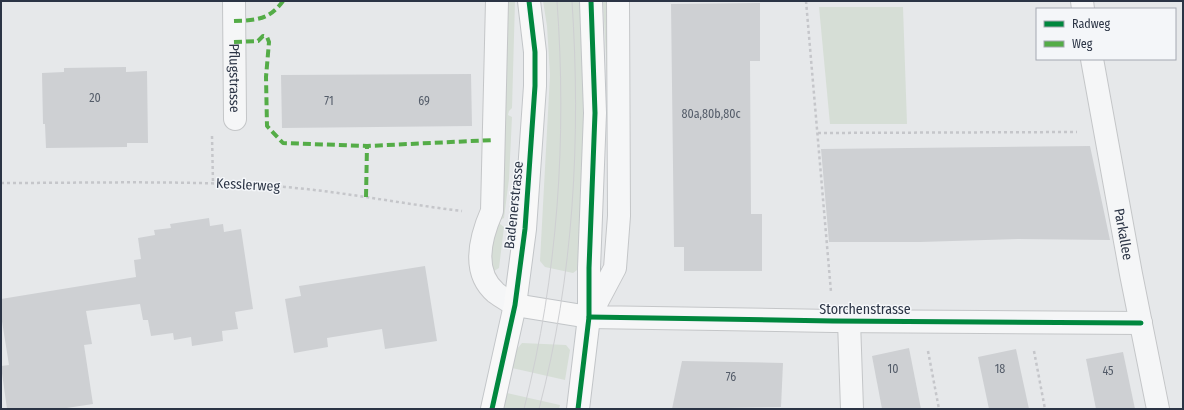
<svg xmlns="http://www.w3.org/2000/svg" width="1184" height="410" viewBox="0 0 1184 410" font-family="'Fira Sans Condensed',sans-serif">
<rect width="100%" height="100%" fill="#e6e8ea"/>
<!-- green -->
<g fill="#d6ded6">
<path d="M505 1H515L512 108 509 111 508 115 512 117 509 179 504 218 500 220V224L504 227 499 268 494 271 492 269 489 253 502 197 504 175Z"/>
<path d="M543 1H580L585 91 578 259 577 270 573 273 545 267 540 261 550 75 547 26Z"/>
<path d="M603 1H608L609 148 607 146V73Z"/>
<path d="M819 7H903L907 124H830Z"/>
<path d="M522 343 566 345 570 350 565 380 512 368 517 349Z"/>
<path d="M507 393 560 405 559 409H504Z"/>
</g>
<!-- building -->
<g fill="#ced0d3">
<path d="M760 3V61H750L751 214H762V271H684V247H674L671 4Z"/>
<path d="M126 67V72L147 71 148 143H127V147L46 148 45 124H43L42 73 64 72V68Z"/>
<path d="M471 74 472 126 282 128 281 75Z"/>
<path d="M1090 146 1110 240 1018 239 920 242H829L821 149Z"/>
<path d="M209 218 210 226 223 224 224 232 241 229 253 309 235 312 238 329 222 331 223 341 192 346 191 337 174 340 173 333 151 336 148 320H143L140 304 86 311 92 344 84 345 93 404 60 409H7L1 366 9 365 1 315V299L136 277 134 260 141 259 138 238 155 235 154 230 171 228 170 224Z"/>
<path d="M425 266 437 341 385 349 382 329 327 338 328 347 294 353 285 299 301 296 299 286Z"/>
<path d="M909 348 921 409H882L872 356Z"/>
<path d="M1016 349 1029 409H989L978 357Z"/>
<path d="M1123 352 1135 409H1096L1086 359Z"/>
<path d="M682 361 783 363 781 407 672 409Z"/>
</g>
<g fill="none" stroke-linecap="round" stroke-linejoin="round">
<!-- minor casing -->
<g stroke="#c4c6c8" stroke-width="24">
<g id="minor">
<path id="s1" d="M234 1 235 119"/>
<path d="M497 1 492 211C481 236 471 272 496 293 501 297 509 301 515 305"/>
<path d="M618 1 619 216 615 268 589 317 833 321 1141 323"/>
<path d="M1082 1 1083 9"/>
<path id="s2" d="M1092 59 1131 274 1158 409"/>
<path d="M849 321 852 409"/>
</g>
</g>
<!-- major casing -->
<g stroke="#c2c5c8" stroke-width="24">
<g id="major">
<path d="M515 305 589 317"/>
<path d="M492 409 515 305 525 229 535 86V52L529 1"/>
<path d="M578 409 589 317V268L595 113 591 1"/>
</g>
</g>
<!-- path -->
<g stroke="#c5c6ca" stroke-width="2.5" stroke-dasharray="3 3" stroke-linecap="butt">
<path d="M806 1 831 292"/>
<path d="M818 133 1077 132"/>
<path d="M212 136 213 183"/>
<path d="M1 183C96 183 191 180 285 187 345 192 403 204 462 211"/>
<path d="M928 351 939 409"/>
<path d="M1034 351 1045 409"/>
</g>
<!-- minor -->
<use href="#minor" stroke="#f5f6f7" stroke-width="22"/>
<!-- major -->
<use href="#major" stroke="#f8f8f8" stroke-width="22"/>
<!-- tram -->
<g stroke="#cecfd2" stroke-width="1">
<path d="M524 409C558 275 567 139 557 1"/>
<path d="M539 409C574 276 581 138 572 1"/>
</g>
<!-- quiet -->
<g stroke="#54ac47" stroke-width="4" stroke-dasharray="8 4" stroke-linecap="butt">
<path d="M234 21C257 20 269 20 283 1"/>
<path d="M234 42 258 41 263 36 267 37 269 42 266 77 267 126 283 143 367 146 494 140"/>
<path d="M366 197 367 146"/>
</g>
<!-- cycleway casing -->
<g stroke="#f4f6f9" stroke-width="8">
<g id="cycleway">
<path d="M589 317 833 321 1141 323"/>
<path d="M492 409 515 305 525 229 535 86V52L529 1"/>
<path d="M578 409 589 317V268L595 113 591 1"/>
</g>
</g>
<!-- cycleway -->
<use href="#cycleway" stroke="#00873e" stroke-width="5"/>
</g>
<g text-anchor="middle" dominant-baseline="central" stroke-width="3" stroke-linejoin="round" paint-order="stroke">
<!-- number labels -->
<g font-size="12" fill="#545c69">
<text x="95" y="98">20</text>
<text x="329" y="101">71</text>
<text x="424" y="101">69</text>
<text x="711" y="114">80a,80b,80c</text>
<text x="893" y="369">10</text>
<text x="1000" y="369">18</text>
<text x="1108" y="371">45</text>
<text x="731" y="377">76</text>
</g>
<!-- street labels -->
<g font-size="14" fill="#2b3445" stroke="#f4f6f9">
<text stroke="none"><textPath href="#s1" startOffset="77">Pflugstrasse</textPath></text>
<text transform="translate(248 185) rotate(3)">Kesslerweg</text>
<text transform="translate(514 205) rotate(-84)">Badenerstrasse</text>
<text stroke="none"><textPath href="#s2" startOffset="178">Parkallee</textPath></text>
<text x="865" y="309">Storchenstrasse</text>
</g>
</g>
<!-- border -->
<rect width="1184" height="410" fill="none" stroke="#2b3445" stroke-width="4"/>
<!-- legend -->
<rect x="1036" y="8" width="140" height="52" fill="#f4f6f9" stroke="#a4a8b1"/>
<rect x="1044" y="21" width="20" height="6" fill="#00873e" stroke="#a4a8b1"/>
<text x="1072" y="28" font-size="12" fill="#2b3445">Radweg</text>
<rect x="1044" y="41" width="20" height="6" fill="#54ac47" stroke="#a4a8b1"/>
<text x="1072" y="48" font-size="12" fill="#2b3445">Weg</text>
</svg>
